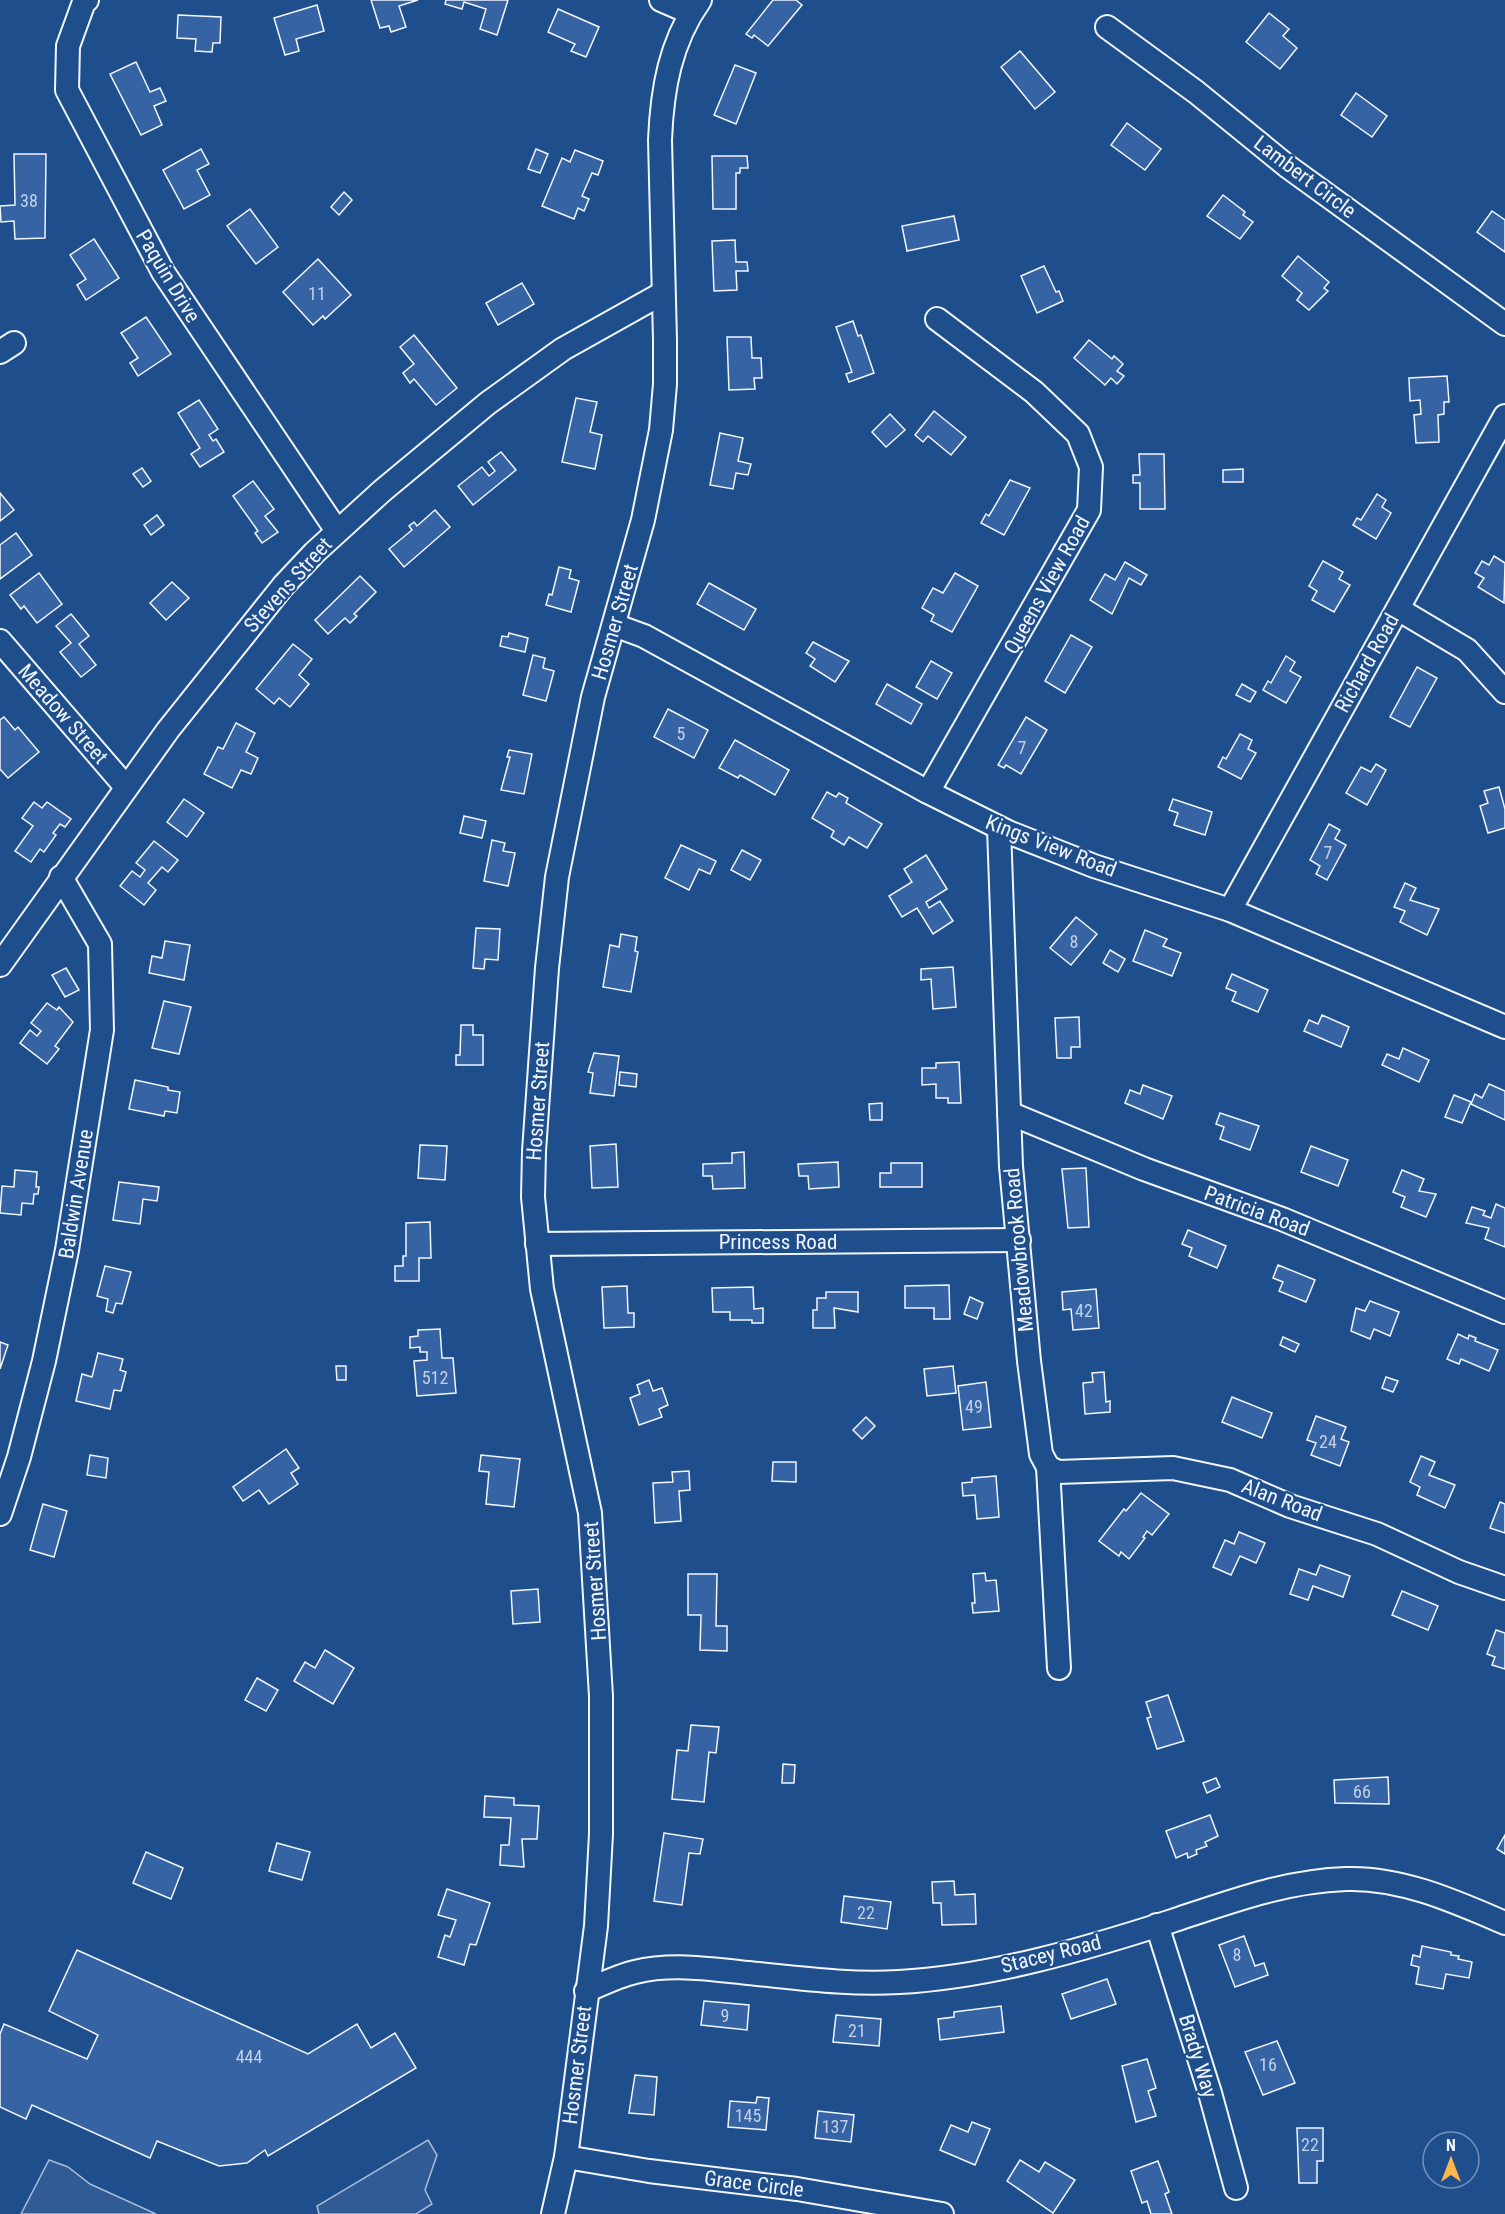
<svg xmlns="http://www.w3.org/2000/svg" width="1505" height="2214" viewBox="0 0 1505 2214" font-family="'Roboto Condensed',sans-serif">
<rect width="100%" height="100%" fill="#1f4e8c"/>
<!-- parking -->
<g fill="#305b95" stroke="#a8bbd7" stroke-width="1.5">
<path d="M428 2140 437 2155 425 2190 432 2204 416 2214H319L317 2206Z"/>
<path d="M49 2160 68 2167 90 2184 156 2214H21Z"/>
</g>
<!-- building -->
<g fill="#3563a3" stroke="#f2f6ff" stroke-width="1.5">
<path d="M371 0H418L399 6 406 27 391 32 389 26 380 28Z"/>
<path d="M446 0H508L497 35 480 29 486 9 464 2 462 9 445 4Z"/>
<path d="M773 0H796L802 5 768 46 754 35 752 38 746 34Z"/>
<path d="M317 5 324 31 296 39 299 51 285 55 274 18Z"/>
<path d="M558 9 599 27 586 57 571 51 575 44 548 32Z"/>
<path d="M1269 13 1289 29 1283 36 1297 48 1280 69 1246 42Z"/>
<path d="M178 15 221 17 220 43H213L212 52 195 51 196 39 177 38Z"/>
<path d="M1020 51 1055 92 1035 109 1001 67Z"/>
<path d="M136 62 150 92 160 88 166 101 154 106 162 125 141 135 110 74Z"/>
<path d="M735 65 756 73 736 124 714 115Z"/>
<path d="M1356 93 1387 116 1372 137 1341 115Z"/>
<path d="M1127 123 1161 149 1145 170 1111 145Z"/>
<path d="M201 149 209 164 197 170 210 195 184 209 163 170Z"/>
<path d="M536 149 548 154 540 173 528 169Z"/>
<path d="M575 150 603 161 598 175 592 173 582 196 589 199 584 211 578 208 574 219 542 206 562 158 570 162Z"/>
<path d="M14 154H46L45 238 15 239 14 221 1 222 0 206 15 205Z"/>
<path d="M712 156H747L748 168H740V173H736V209H713Z"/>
<path d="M344 192 352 200 339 215 331 207Z"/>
<path d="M1223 195 1245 212 1243 215 1253 222 1240 239 1207 216Z"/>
<path d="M250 209 278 247 256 264 227 226Z"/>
<path d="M1492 211 1505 220V252L1477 232Z"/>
<path d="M954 216 959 240 907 251 902 226Z"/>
<path d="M94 239 119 278 86 300 77 285 86 279 70 255Z"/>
<path d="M735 240 736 262H747L748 271H736L737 290 714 291 712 241Z"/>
<path d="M1298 256 1329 282 1324 288 1328 291 1309 310 1297 300 1302 293 1282 276Z"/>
<path d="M318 259 351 295 325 319 323 316 313 325 283 292Z"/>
<path d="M1044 266 1056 292 1059 291 1063 301 1037 313 1021 276Z"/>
<path d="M522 283 534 304 498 325 486 303Z"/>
<path d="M146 317 171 354 138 376 130 363 138 358 121 333Z"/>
<path d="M853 321 858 336 861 335 874 373 849 382 846 374 852 372 836 327Z"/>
<path d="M414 335 457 388 436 405 414 379 410 383 403 373 414 364 400 347Z"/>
<path d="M727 337H751L752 358H761L762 378H754L755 389 729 390Z"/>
<path d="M1089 340 1112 359 1114 356 1123 364 1117 371 1124 376 1117 384 1111 378 1105 385 1074 358Z"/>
<path d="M1447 376 1449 402H1444V414L1438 415 1439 442 1416 443 1414 415 1421 414 1420 400 1410 401 1409 378Z"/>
<path d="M576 398 597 402 590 432 602 435 595 469 562 462Z"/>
<path d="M199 400 218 429 209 435 213 441 216 439 224 452 200 467 191 454 200 448 178 413Z"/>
<path d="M934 411 966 437 951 455 928 436 923 442 915 435Z"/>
<path d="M890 414 905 430 886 447 872 432Z"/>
<path d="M720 433 743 438 738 461 751 464 748 475 736 473 733 489 710 485Z"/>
<path d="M501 452 516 470 473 505 458 486 482 467 489 476 495 471 488 462Z"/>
<path d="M1139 454H1164L1165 509H1140V483H1133V475H1140Z"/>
<path d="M142 468 151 481 143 487 133 474Z"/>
<path d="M1243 469V482H1223V470Z"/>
<path d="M1010 480 1030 488 1004 535 981 523 986 514 989 516Z"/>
<path d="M253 481 274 509 265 516 278 532 262 543 255 533 258 531 233 496Z"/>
<path d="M0 493 14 510 0 521Z"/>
<path d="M1377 494 1386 500 1382 507 1391 513 1376 539 1353 525 1357 518 1361 520Z"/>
<path d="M435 510 450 527 404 567 389 549 412 530 409 526 414 522 417 526Z"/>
<path d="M157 515 164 525 151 535 144 525Z"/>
<path d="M16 533 32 555 0 579V545Z"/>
<path d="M1494 556 1505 563 1504 603 1478 587 1484 578 1475 573 1482 561 1489 565Z"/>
<path d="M1323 561 1343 572 1339 579 1350 585 1334 612 1312 600 1317 591 1309 586Z"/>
<path d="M1125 562 1147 575 1141 585 1129 578 1112 614 1090 600 1105 574 1115 580Z"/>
<path d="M559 567 571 570 569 578 579 581 571 612 546 605 549 594 552 595Z"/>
<path d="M39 573 62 604 37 623 24 606 21 609 10 595Z"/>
<path d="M955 573 978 586 952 632 931 621 934 615 922 608 933 588 943 593Z"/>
<path d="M360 576 376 592 354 614 357 616 350 623 345 618 328 634 315 620Z"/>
<path d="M172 582 189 598 166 620 150 603Z"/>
<path d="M709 583 756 609 744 630 697 604Z"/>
<path d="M71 614 89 636 79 644 96 665 81 677 60 652 71 643 56 626Z"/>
<path d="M509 633 528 638 525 652 500 646 502 636 508 637Z"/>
<path d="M1071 635 1092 647 1065 693 1045 681Z"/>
<path d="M813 642 849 661 835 682 810 666 815 659 806 653Z"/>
<path d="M293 644 312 659 299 675 309 684 290 707 279 698 274 704 256 689Z"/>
<path d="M533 655 545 658 543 668 554 671 546 701 523 695Z"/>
<path d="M1286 656 1295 662 1290 671 1301 677 1286 703 1263 690 1268 681 1271 683Z"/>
<path d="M931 661 952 673 937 699 916 687Z"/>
<path d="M1417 667 1437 678 1410 727 1390 717Z"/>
<path d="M887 684 922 704 911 724 876 704Z"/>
<path d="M1242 684 1256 692 1250 702 1236 695Z"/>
<path d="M668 709 708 730 694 758 654 737Z"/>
<path d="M4 717 15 730 18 727 39 752 8 778 0 769V720Z"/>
<path d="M1026 717 1047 730 1021 774 1006 765 1004 768 998 765Z"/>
<path d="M236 723 255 733 246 752 258 758 251 774 241 770 232 788 204 774 218 747 223 749Z"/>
<path d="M1240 734 1252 740 1248 749 1256 753 1241 779 1218 767 1223 757 1226 759Z"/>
<path d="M735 740 789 770 775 795 740 775 738 778 719 768Z"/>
<path d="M509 750 532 754 524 794 501 790 510 757H507Z"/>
<path d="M1376 764 1386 770 1367 805 1346 793 1361 767 1371 772Z"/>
<path d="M1499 787 1505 809V828L1488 833 1480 806 1488 803 1484 791Z"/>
<path d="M827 792 836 797 839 793 848 798 846 803 882 824 867 848 849 837 844 845 831 837 834 831 812 818Z"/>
<path d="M184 799 204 813 187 837 167 822Z"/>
<path d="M1173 799 1212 812 1205 835 1174 825 1178 813 1169 810Z"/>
<path d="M34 802 42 808 47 802 71 819 65 827 60 824 53 833 56 835 44 852 40 849 31 862 15 851 33 826 22 818Z"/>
<path d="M464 816 486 821 482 838 460 833Z"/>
<path d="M1329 824 1340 830 1335 839 1346 845 1327 880 1316 874 1320 866 1310 860Z"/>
<path d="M492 840 505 843 503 851 515 853 508 886 484 881Z"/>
<path d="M154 841 178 860 168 872 162 867 148 883 156 890 144 905 120 886 132 871 140 877 145 870 136 863Z"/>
<path d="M681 845 716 861 710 874 699 869 689 890 665 878Z"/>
<path d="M742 850 761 860 750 880 731 870Z"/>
<path d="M926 855 947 889 926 902 929 908 940 901 953 921 933 934 917 908 902 917 889 896 912 882 904 869Z"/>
<path d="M1405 883 1416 888 1410 900 1439 909 1427 935 1400 922 1405 911 1394 907Z"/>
<path d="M1076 917 1097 934 1071 965 1050 948Z"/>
<path d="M476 928 500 929 498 960 485 959 484 969 473 968Z"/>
<path d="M1145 930 1167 939 1163 946 1181 953 1172 976 1133 961Z"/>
<path d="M621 934 637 937 635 951 638 952 631 992 603 987 610 945 619 947Z"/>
<path d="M165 941 190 945 184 980 149 973 152 956 162 958Z"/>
<path d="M1110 950 1125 959 1118 972 1103 963Z"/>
<path d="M953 967 956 1007 933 1009 931 979 921 980V969Z"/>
<path d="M66 968 79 990 65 997 52 975Z"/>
<path d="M1232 974 1268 990 1258 1012 1232 1001 1236 992 1226 988Z"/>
<path d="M164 1001 191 1007 179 1054 152 1048Z"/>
<path d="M47 1003 57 1010 59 1007 73 1022 55 1046 59 1049 47 1064 20 1043 30 1030 37 1036 41 1031 31 1023Z"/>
<path d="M1322 1015 1349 1027 1341 1047 1304 1031 1309 1020 1318 1024Z"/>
<path d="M1079 1017 1080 1047H1071V1058H1057L1055 1018Z"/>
<path d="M461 1025H473V1035H483V1065H456V1055H460Z"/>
<path d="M1403 1048 1429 1060 1419 1082 1382 1065 1387 1054 1399 1059Z"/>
<path d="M594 1053 619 1056 614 1096 590 1093 593 1073 588 1072Z"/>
<path d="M959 1062 961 1103H948V1098H936V1084L922 1085V1068H936V1063Z"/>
<path d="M620 1072 637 1074 636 1087 619 1085Z"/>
<path d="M135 1080 168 1087V1090L180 1092 177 1113 165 1111 164 1116 129 1109Z"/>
<path d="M1489 1084 1505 1091V1120L1471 1104 1475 1094 1482 1098Z"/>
<path d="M1143 1085 1172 1096 1163 1119 1125 1103 1130 1090 1140 1094Z"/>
<path d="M1454 1095 1471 1102 1462 1123 1445 1117Z"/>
<path d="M882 1103V1120H870L869 1104Z"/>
<path d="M1220 1113 1259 1126 1250 1150 1220 1139 1224 1127 1216 1124Z"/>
<path d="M616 1144 618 1187 592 1188 590 1146Z"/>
<path d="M420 1145 447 1146 445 1180 418 1178Z"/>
<path d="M1311 1146 1348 1160 1338 1186 1301 1172Z"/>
<path d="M744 1152 745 1188 713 1189 712 1176H703V1164L732 1163V1153Z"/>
<path d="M838 1162 839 1187 809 1189 808 1176H799L798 1164Z"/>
<path d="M891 1163H922V1187H880V1173H891Z"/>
<path d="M1086 1168 1089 1227 1068 1228 1062 1169Z"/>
<path d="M15 1170 37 1172 36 1187H39L38 1194H34L33 1204 22 1203 21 1215 0 1213 2 1186 14 1187Z"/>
<path d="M1402 1170 1424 1179 1419 1191 1436 1194 1426 1217 1401 1207 1405 1197 1393 1192Z"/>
<path d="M119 1182 159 1187 157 1201 143 1199 140 1224 113 1220Z"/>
<path d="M1496 1204 1505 1208V1247L1485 1239 1489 1228 1466 1223 1472 1207 1485 1211 1483 1215 1491 1218Z"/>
<path d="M430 1222 431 1258H419V1281H395V1266H403V1256H406V1223Z"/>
<path d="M1188 1230 1226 1246 1217 1268 1189 1256 1192 1248 1182 1244Z"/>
<path d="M1278 1265 1315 1280 1306 1302 1279 1291 1283 1282 1273 1278Z"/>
<path d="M105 1266 131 1272 122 1304 116 1303 113 1313 106 1311 108 1299 97 1296Z"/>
<path d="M949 1285 950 1319H934V1308H905V1286Z"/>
<path d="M627 1286 628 1313H634V1327L604 1328 602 1287Z"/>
<path d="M753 1287 754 1309 763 1308V1323H752V1320H730V1312H713L712 1288Z"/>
<path d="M1096 1289 1099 1328 1073 1330 1071 1309 1063 1310 1062 1292Z"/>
<path d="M826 1292H858V1312L834 1308 835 1328H813V1310H817V1298H826Z"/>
<path d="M970 1297 983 1303 977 1319 964 1314Z"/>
<path d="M1370 1301 1399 1312 1390 1336 1374 1329 1370 1339 1351 1331 1356 1308 1365 1311Z"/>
<path d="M440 1329 442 1358H453L456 1393 417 1396 414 1361 427 1360V1352H420V1347L410 1348V1337L418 1336V1330Z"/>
<path d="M1458 1334 1468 1339 1469 1335 1476 1338 1475 1341 1498 1350 1489 1371 1461 1359 1459 1364 1447 1359Z"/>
<path d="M1283 1337 1299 1344 1295 1352 1280 1345Z"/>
<path d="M0 1342 8 1345 0 1369Z"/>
<path d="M98 1353 123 1359 120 1370 126 1372 121 1391 114 1390 110 1409 76 1401 82 1374 92 1377Z"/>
<path d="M336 1366H346V1380H337Z"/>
<path d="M953 1366 956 1393 927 1396 924 1369Z"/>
<path d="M1104 1372 1106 1402 1110 1401V1412L1085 1414 1083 1383 1093 1382 1092 1373Z"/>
<path d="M1386 1377 1398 1381 1393 1392 1382 1388Z"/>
<path d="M649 1380 653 1391 662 1388 668 1405 659 1409 662 1417 639 1425 630 1398 640 1394 637 1385Z"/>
<path d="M986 1382 991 1427 963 1430 958 1386Z"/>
<path d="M1232 1397 1272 1413 1262 1438 1222 1422Z"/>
<path d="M1316 1416 1346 1427 1341 1439 1349 1442 1340 1466 1311 1455 1316 1443 1307 1440Z"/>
<path d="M866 1417 875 1426 862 1439 853 1430Z"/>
<path d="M286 1449 299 1468 291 1473 298 1484 269 1504 259 1490 243 1501 233 1487Z"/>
<path d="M90 1455 108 1458 106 1478 87 1475Z"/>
<path d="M481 1455 520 1459 514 1507 486 1504 489 1472 479 1471Z"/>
<path d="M1421 1456 1435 1462 1429 1475 1455 1485 1445 1508 1417 1495 1420 1487 1410 1482Z"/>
<path d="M773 1462H796V1482L772 1481Z"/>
<path d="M689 1471 690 1490 679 1491 681 1521 655 1523 653 1483 673 1482 672 1472Z"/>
<path d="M996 1476 999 1517 977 1519 975 1495 963 1496 962 1483 972 1482V1478Z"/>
<path d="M1141 1493 1169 1514 1152 1535 1147 1531 1143 1537 1145 1538 1129 1559 1121 1552 1119 1556 1099 1541 1124 1509 1126 1511Z"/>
<path d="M1500 1502 1505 1504V1533L1490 1528Z"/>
<path d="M43 1504 67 1511 54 1557 30 1550Z"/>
<path d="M1239 1532 1265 1543 1256 1563 1240 1556 1231 1575 1213 1567 1225 1540 1234 1544Z"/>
<path d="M1320 1565 1350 1576 1343 1597 1313 1586 1308 1600 1290 1594 1299 1569 1316 1575Z"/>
<path d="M985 1573 986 1581 996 1580 999 1611 973 1613 972 1603H975L973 1574Z"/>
<path d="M688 1574H717L716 1626H727V1651L700 1650 701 1615H688Z"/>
<path d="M538 1589 540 1622 513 1624 511 1591Z"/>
<path d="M1402 1591 1438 1606 1428 1630 1392 1615Z"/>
<path d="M1496 1630 1505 1633V1669L1492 1665 1495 1657 1487 1654Z"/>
<path d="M325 1650 354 1668 333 1704 294 1681 305 1662 315 1668Z"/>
<path d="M257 1678 278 1690 266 1711 245 1700Z"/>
<path d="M1168 1695 1184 1741 1157 1749 1147 1718 1151 1717 1146 1702Z"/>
<path d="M691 1725 719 1727 716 1753 709 1752 704 1802 672 1799 677 1750 688 1751Z"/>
<path d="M783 1764 795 1765 794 1783H782Z"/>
<path d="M1388 1777 1389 1804 1335 1803 1334 1780Z"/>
<path d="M1216 1778 1220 1787 1207 1793 1203 1783Z"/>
<path d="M485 1796 514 1798V1805L539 1806 537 1839H522L524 1867 500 1865 501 1845H509L511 1818 484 1817Z"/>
<path d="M1210 1815 1218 1836 1205 1842 1207 1846 1196 1850 1197 1854 1188 1858 1187 1853 1176 1858 1166 1831Z"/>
<path d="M664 1833 703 1839 700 1854 689 1853 682 1905 654 1901Z"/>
<path d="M1505 1835V1854L1497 1849Z"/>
<path d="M277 1843 310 1852 302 1880 269 1871Z"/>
<path d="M146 1852 183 1868 171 1899 133 1883Z"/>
<path d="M954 1881 955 1895 975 1894 976 1924 942 1925 941 1903H933L932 1882Z"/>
<path d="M447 1889 490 1903 476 1945 470 1944 464 1965 438 1957 445 1935 450 1937 456 1920 438 1915Z"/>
<path d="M844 1896 891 1902 887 1929 841 1922Z"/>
<path d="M1244 1936 1255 1966 1264 1963 1268 1975 1235 1987 1219 1945Z"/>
<path d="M1422 1946 1451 1952V1955L1459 1956 1458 1959 1472 1962 1469 1978 1446 1974 1443 1989 1416 1984 1419 1967 1411 1965 1413 1955 1420 1957Z"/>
<path d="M77 1950 308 2054 357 2024 371 2048 395 2033 416 2068 268 2156 265 2150 247 2163 219 2166 157 2141 150 2158 32 2105 26 2119 0 2107V2034L4 2024 87 2059 98 2035 49 2011Z"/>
<path d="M1107 1979 1116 2004 1071 2019 1062 1994Z"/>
<path d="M704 2001 749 2005 747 2030 701 2025Z"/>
<path d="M1001 2006 1004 2032 940 2040 938 2019 954 2017V2012Z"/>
<path d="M836 2015 881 2019 879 2046 833 2042Z"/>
<path d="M1277 2041 1295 2083 1263 2095 1245 2052Z"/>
<path d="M1147 2059 1156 2088 1148 2091 1156 2116 1136 2122 1122 2066Z"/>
<path d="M635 2075 657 2077 654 2115 629 2113Z"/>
<path d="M757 2097 769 2098 766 2130 728 2127 730 2101 756 2103Z"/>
<path d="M818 2111 854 2115 851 2142 815 2138Z"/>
<path d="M972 2122 990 2129 975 2165 940 2150 951 2125 968 2132Z"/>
<path d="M1297 2128H1323V2161H1317V2183H1299Z"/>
<path d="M1020 2160 1039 2172 1045 2162 1075 2180 1053 2213 1007 2181Z"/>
<path d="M1158 2161 1169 2192 1165 2194 1172 2214H1151L1147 2201 1142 2203 1131 2171Z"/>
</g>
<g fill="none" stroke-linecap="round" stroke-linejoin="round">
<!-- minor casing -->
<g stroke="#f2f6ff" stroke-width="26">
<g id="minor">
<path d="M87 0 84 2 68 46 67 90 163 272 337 531"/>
<path d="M661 0 691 13"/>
<path d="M1107 27 1196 92 1287 166 1505 324"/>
<path d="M0 352 14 343"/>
<path d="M1398 609 1467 650 1505 692"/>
<path d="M614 625 644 636 926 791 1008 832 1094 866 1230 910 1505 1027"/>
<path d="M0 641 126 787"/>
<path d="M928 792 1089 510 1091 467 1078 434 1034 392 937 319"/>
<path d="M999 828 1011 1166 1029 1361 1041 1454 1048 1467 1059 1668"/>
<path d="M1230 910 1505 416"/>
<path d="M0 965 168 730 283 586 314 553 382 491 488 403 563 349 663 293"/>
<path d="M1009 1113 1144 1169 1282 1219 1505 1312"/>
<path d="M537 1244 1019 1240"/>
<path d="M1048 1467 1058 1472 1173 1468 1230 1480 1290 1506 1377 1534 1459 1572 1505 1588"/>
<path d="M0 1514 19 1457 44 1361 67 1250 102 1030 100 944 61 877"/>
<path d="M1157 1925 1210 2093 1236 2188"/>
<path d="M586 1991C602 1984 618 1976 635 1972 671 1963 712 1969 748 1973 799 1978 849 1985 899 1982 991 1977 1085 1949 1172 1921 1229 1902 1285 1881 1346 1879 1401 1877 1456 1902 1505 1923"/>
<path d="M566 2157 649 2171 797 2189 942 2214"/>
<path d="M553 2214 566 2157 596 1926 601 1834V1696L590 1513 542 1289 533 1197 534 1151 547 968 557 877 593 697 643 520 661 430 665 384V340L660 140C662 90 670 42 700 0"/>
</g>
</g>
<!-- minor -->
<use href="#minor" stroke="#1f4e8c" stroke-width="22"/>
</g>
<g text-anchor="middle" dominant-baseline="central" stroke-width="4.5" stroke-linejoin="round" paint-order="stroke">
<!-- number labels -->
<g font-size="18" fill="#c3d1e8">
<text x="29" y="200">38</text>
<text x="317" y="293">11</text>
<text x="681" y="733">5</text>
<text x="1022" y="747">7</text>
<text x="1328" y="852">7</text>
<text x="1074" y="941">8</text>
<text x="1084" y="1310">42</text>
<text x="435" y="1377">512</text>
<text x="974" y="1406">49</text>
<text x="1328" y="1441">24</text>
<text x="1362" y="1791">66</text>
<text x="866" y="1912">22</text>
<text x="1237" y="1954">8</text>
<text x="725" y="2015">9</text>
<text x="857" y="2030">21</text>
<text x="249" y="2056">444</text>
<text x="1268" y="2064">16</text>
<text x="748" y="2115">145</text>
<text x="835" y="2126">137</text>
<text x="1310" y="2144">22</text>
</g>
<!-- street labels -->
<g font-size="21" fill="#f2f6ff" stroke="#1f4e8c">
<text transform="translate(1305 177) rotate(37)">Lambert Circle</text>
<text transform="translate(168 276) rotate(59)">Paquin Drive</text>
<text transform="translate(288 585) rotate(-48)">Stevens Street</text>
<text transform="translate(1047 585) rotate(-61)">Queens View Road</text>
<text transform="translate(615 622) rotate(-74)">Hosmer Street</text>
<text transform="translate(1367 663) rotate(-61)">Richard Road</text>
<text transform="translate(63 714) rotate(49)">Meadow Street</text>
<text transform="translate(1051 846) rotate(21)">Kings View Road</text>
<text transform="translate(538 1101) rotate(-86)">Hosmer Street</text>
<text transform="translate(76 1194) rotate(-81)">Baldwin Avenue</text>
<text transform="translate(1257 1211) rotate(20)">Patricia Road</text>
<text x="778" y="1242">Princess Road</text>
<text transform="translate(1019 1250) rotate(-95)">Meadowbrook Road</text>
<text transform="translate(1282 1500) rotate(21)">Alan Road</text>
<text transform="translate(595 1581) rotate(-94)">Hosmer Street</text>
<text transform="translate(1051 1954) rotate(-14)">Stacey Road</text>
<text transform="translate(1198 2056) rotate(73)">Brady Way</text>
<text transform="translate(577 2065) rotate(-83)">Hosmer Street</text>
<text transform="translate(754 2184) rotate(7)">Grace Circle</text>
</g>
</g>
<!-- north arrow -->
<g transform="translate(1451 2160)"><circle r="28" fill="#1f4e8c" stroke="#7391ba" stroke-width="1.5"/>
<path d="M0-4.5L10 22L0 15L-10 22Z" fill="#ffb74d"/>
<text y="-9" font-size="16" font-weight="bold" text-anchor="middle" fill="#f2f6ff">N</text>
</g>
</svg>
